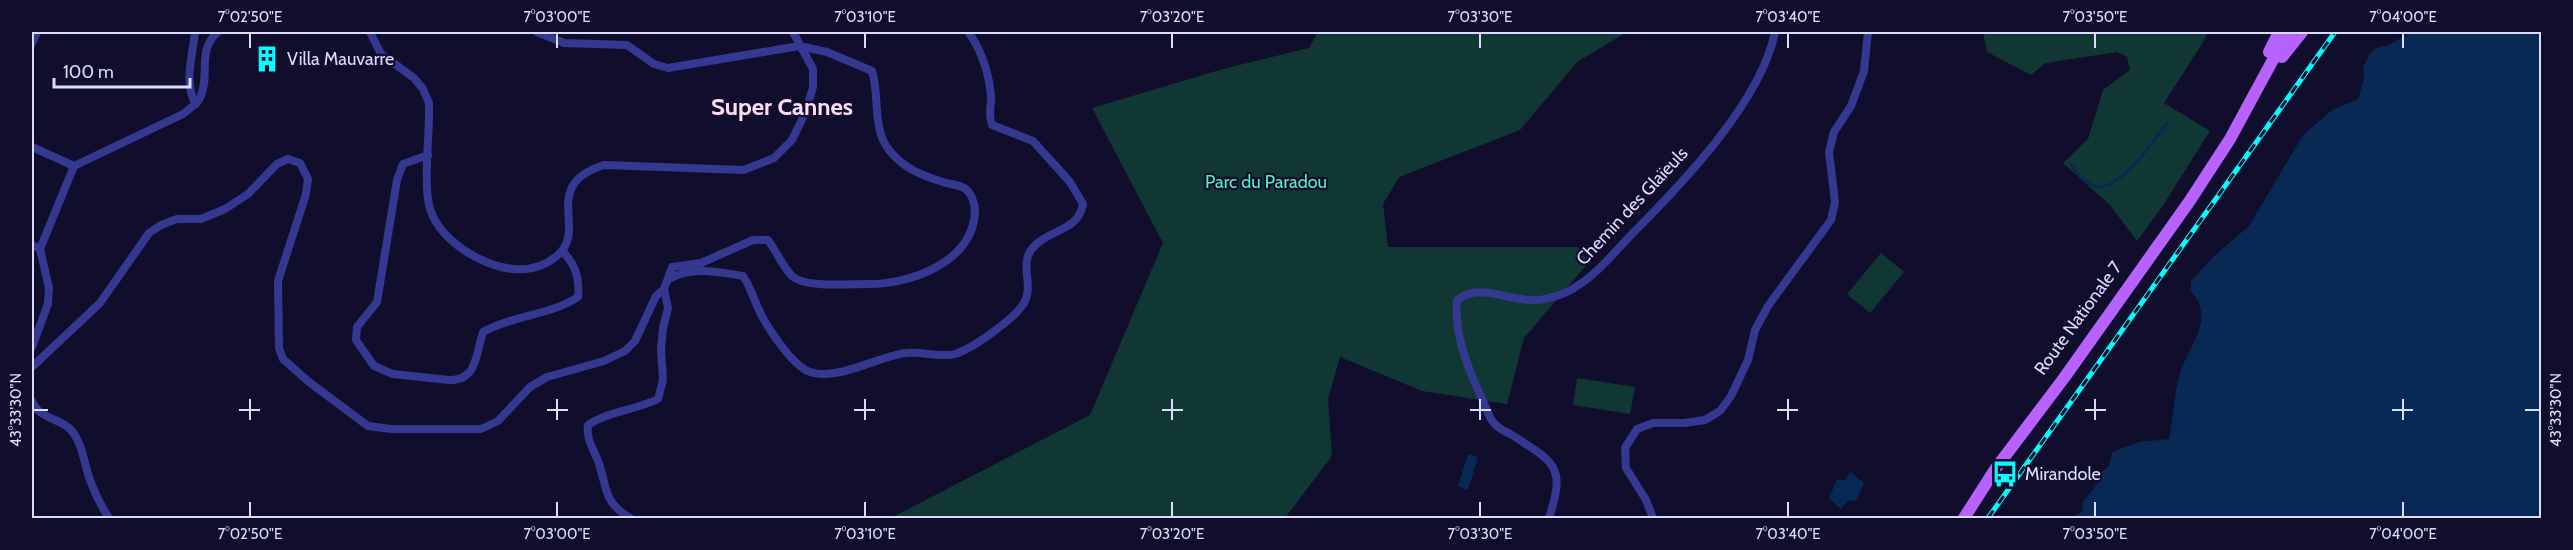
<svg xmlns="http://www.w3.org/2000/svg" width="2573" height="550" viewBox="0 0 2573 550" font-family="Cabin,sans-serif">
<rect width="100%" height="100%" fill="#110e2d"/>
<!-- green -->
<g fill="#103733">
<path d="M1318 32H1627L1577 62 1520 130 1399 177 1383 204 1388 247H1578L1588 263 1524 338 1507 404 1422 391 1340 357 1328 399 1332 456 1285 518H891L1090 415 1163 243 1092 108 1223 69 1309 48Z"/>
<path d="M1983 32H2207L2205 39 2164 103 2210 131 2164 204 2137 241 2109 204 2063 163 2088 139 2103 90 2130 70 2127 57 2117 52 2046 63 2031 75 1987 52Z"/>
<path d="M1881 253 1904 272 1870 313 1847 294Z"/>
<path d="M1577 378 1635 387 1630 414 1573 405Z"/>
</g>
<!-- water -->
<g fill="#072953">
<path d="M2411 32H2541V518H2071L2082 512 2083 502 2098 483 2097 475 2109 466 2112 452 2139 442 2169 439C2173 418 2174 394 2180 373 2189 346 2216 319 2191 291V281L2213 257 2249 226 2303 135 2332 110 2358 99 2364 79 2363 67 2370 53 2376 48 2389 45Z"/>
<path d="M1468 454 1478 457 1468 490 1458 486Z"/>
<path d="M1850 472 1864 483 1856 501 1848 500 1841 509 1829 498 1837 480H1846Z"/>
</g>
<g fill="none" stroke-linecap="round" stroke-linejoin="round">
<!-- stream -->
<path stroke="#072953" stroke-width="3" d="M2070 164C2077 172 2085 184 2095 186 2119 193 2154 140 2167 123"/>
<!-- street -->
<g stroke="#343891" stroke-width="8">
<path d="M195 32C193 53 183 85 196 104"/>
<path d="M370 32 381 54 414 78 423 89 429 103C430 135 424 168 428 199 432 234 471 259 501 267 523 272 543 270 560 253 586 227 541 185 604 165L744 170 774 158 792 140 806 111 813 87V69L793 32"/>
<path d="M32 43 37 32"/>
<path d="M32 147 74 166"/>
<path d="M428 155 403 164 397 180 377 302 357 327 356 340 374 366 393 374 449 380C478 381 476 352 483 332 513 315 549 316 578 297 580 279 576 264 562 251"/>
<path d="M74 166 183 114C189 109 196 105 200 98 211 76 196 50 218 32"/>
<path d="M32 245 40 249"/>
<path d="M669 279C692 266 718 272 743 276 750 286 753 297 758 308 766 326 786 355 801 367 826 388 877 356 906 353 921 351 941 358 955 354 972 349 1011 321 1022 306 1036 287 1019 268 1031 250 1046 229 1078 233 1083 204L1070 182 1033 141 992 125C988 115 991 108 991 98 990 76 981 48 968 32"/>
<path d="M32 347 48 304 49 288 40 249 74 166"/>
<path d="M32 367 100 303 149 233 161 225 177 219H201L225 209 248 194 277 164 288 159 300 163 308 179 306 194 278 281 279 348 283 359 309 382 368 426 391 429H481L498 421 530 387 547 377 604 361 625 351 635 341 656 296 664 289 672 267 701 263 753 240H768C776 251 782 265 791 275 802 288 848 284 866 284 909 285 973 263 975 211 975 203 971 192 964 188 959 185 951 184 946 183 923 176 904 169 889 150 872 129 880 96 872 71L827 52 799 46 668 68 654 64 627 45 564 43 537 32"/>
<path d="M32 401C39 420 62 418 72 431 83 445 84 464 90 480 95 494 101 506 109 518"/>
<path d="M630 518C602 501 608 488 598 461 593 448 586 439 588 425 609 411 636 410 658 399L663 380 661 349 663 328 668 308 664 289"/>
<path d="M1549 518C1566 466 1555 463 1512 435 1506 432 1497 428 1493 422 1489 417 1486 408 1483 401 1468 369 1454 335 1457 300 1483 279 1516 308 1549 298 1557 296 1567 293 1574 288 1596 275 1613 254 1631 235 1681 185 1761 102 1775 32"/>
<path d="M1653 518 1646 500 1626 468 1625 448 1637 429 1653 423H1684L1705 420 1720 411 1731 396 1748 360 1755 330 1768 306 1831 220 1835 202 1829 152 1834 132 1851 106 1864 71 1868 32"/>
</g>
<!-- primary -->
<g stroke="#b761ff" stroke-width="12">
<path d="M2269 52 2279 32"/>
<path d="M2282 57 2302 32"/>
<path d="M1964 518 1996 468 2064 378 2189 202 2230 139 2288 32"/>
</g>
<!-- rail casing -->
<g stroke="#06faff" stroke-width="5">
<path id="rail" d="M1988 518 2335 32"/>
</g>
<!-- rail -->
<use href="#rail" stroke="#110e2d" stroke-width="3" stroke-dasharray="9" stroke-linecap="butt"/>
</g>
<!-- ticks -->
<path fill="none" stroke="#dbdaff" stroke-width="2" d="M250 33V48M557 33V48M865 33V48M1172 33V48M1480 33V48M1788 33V48M2095 33V48M2403 33V48M250 399V420M557 399V420M865 399V420M1172 399V420M1480 399V420M1788 399V420M2095 399V420M2403 399V420M33 410H48M239 410H260M547 410H568M854 410H875M1162 410H1183M1470 410H1491M1777 410H1798M2085 410H2106M2392 410H2413M2525 410H2540M250 502V517M557 502V517M865 502V517M1172 502V517M1480 502V517M1788 502V517M2095 502V517M2403 502V517"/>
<!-- icons -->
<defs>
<g id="building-bare" transform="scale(2.07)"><path d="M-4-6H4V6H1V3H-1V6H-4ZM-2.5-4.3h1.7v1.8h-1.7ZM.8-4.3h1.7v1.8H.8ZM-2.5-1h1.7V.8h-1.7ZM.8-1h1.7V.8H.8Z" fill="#06faff" stroke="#110e2d" stroke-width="2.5" paint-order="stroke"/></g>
<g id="bus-bare" transform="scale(2.07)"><path d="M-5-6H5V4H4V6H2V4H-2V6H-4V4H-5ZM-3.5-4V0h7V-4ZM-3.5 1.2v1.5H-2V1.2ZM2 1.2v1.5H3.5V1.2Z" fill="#06faff" stroke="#110e2d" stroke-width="2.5" paint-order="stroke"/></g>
</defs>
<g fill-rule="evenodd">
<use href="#building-bare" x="267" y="59"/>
<use href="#bus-bare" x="2005" y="474"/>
</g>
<g text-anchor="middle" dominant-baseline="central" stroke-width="4.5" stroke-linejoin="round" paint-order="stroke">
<!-- poi labels -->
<g font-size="18" fill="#dbdaff" stroke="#110e2d" text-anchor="start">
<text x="287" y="59">Villa Mauvarre</text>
<text x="2025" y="474">Mirandole</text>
</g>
<!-- park labels -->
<g font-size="18" fill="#57edbc" stroke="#110e2d">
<text x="1266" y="182">Parc du Paradou</text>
</g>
<!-- street labels -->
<g font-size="18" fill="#dbdaff" stroke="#110e2d">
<text transform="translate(1632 206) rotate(-47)">Chemin des Glaïeuls</text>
<text transform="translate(2078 318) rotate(-54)">Route Nationale 7</text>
</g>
<!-- district labels -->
<g font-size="24" font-weight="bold" fill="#ffdcf5" stroke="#110e2d">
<text x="782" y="106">Super Cannes</text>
</g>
</g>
<!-- border -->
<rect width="2573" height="550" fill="none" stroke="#110e2d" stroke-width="66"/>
<!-- scale -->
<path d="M54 78v9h136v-9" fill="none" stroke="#dbdaff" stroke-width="3"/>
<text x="63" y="78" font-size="18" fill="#dbdaff" stroke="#110e2d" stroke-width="4.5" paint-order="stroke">100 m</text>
<rect x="33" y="33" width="2507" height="484" fill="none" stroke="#dbdaff" stroke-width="2"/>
<g font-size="15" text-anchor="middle" fill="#dbdaff">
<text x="250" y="22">7°02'50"E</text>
<text x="557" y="22">7°03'00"E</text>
<text x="865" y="22">7°03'10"E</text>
<text x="1172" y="22">7°03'20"E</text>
<text x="1480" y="22">7°03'30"E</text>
<text x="1788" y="22">7°03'40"E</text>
<text x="2095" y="22">7°03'50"E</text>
<text x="2403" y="22">7°04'00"E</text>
<text transform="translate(16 410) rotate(-90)" y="5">43°33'30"N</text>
<text transform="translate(2556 410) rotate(-90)" y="5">43°33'30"N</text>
<text x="250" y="539">7°02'50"E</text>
<text x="557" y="539">7°03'00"E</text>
<text x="865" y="539">7°03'10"E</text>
<text x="1172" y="539">7°03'20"E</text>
<text x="1480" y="539">7°03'30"E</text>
<text x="1788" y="539">7°03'40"E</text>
<text x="2095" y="539">7°03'50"E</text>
<text x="2403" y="539">7°04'00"E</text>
</g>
</svg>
